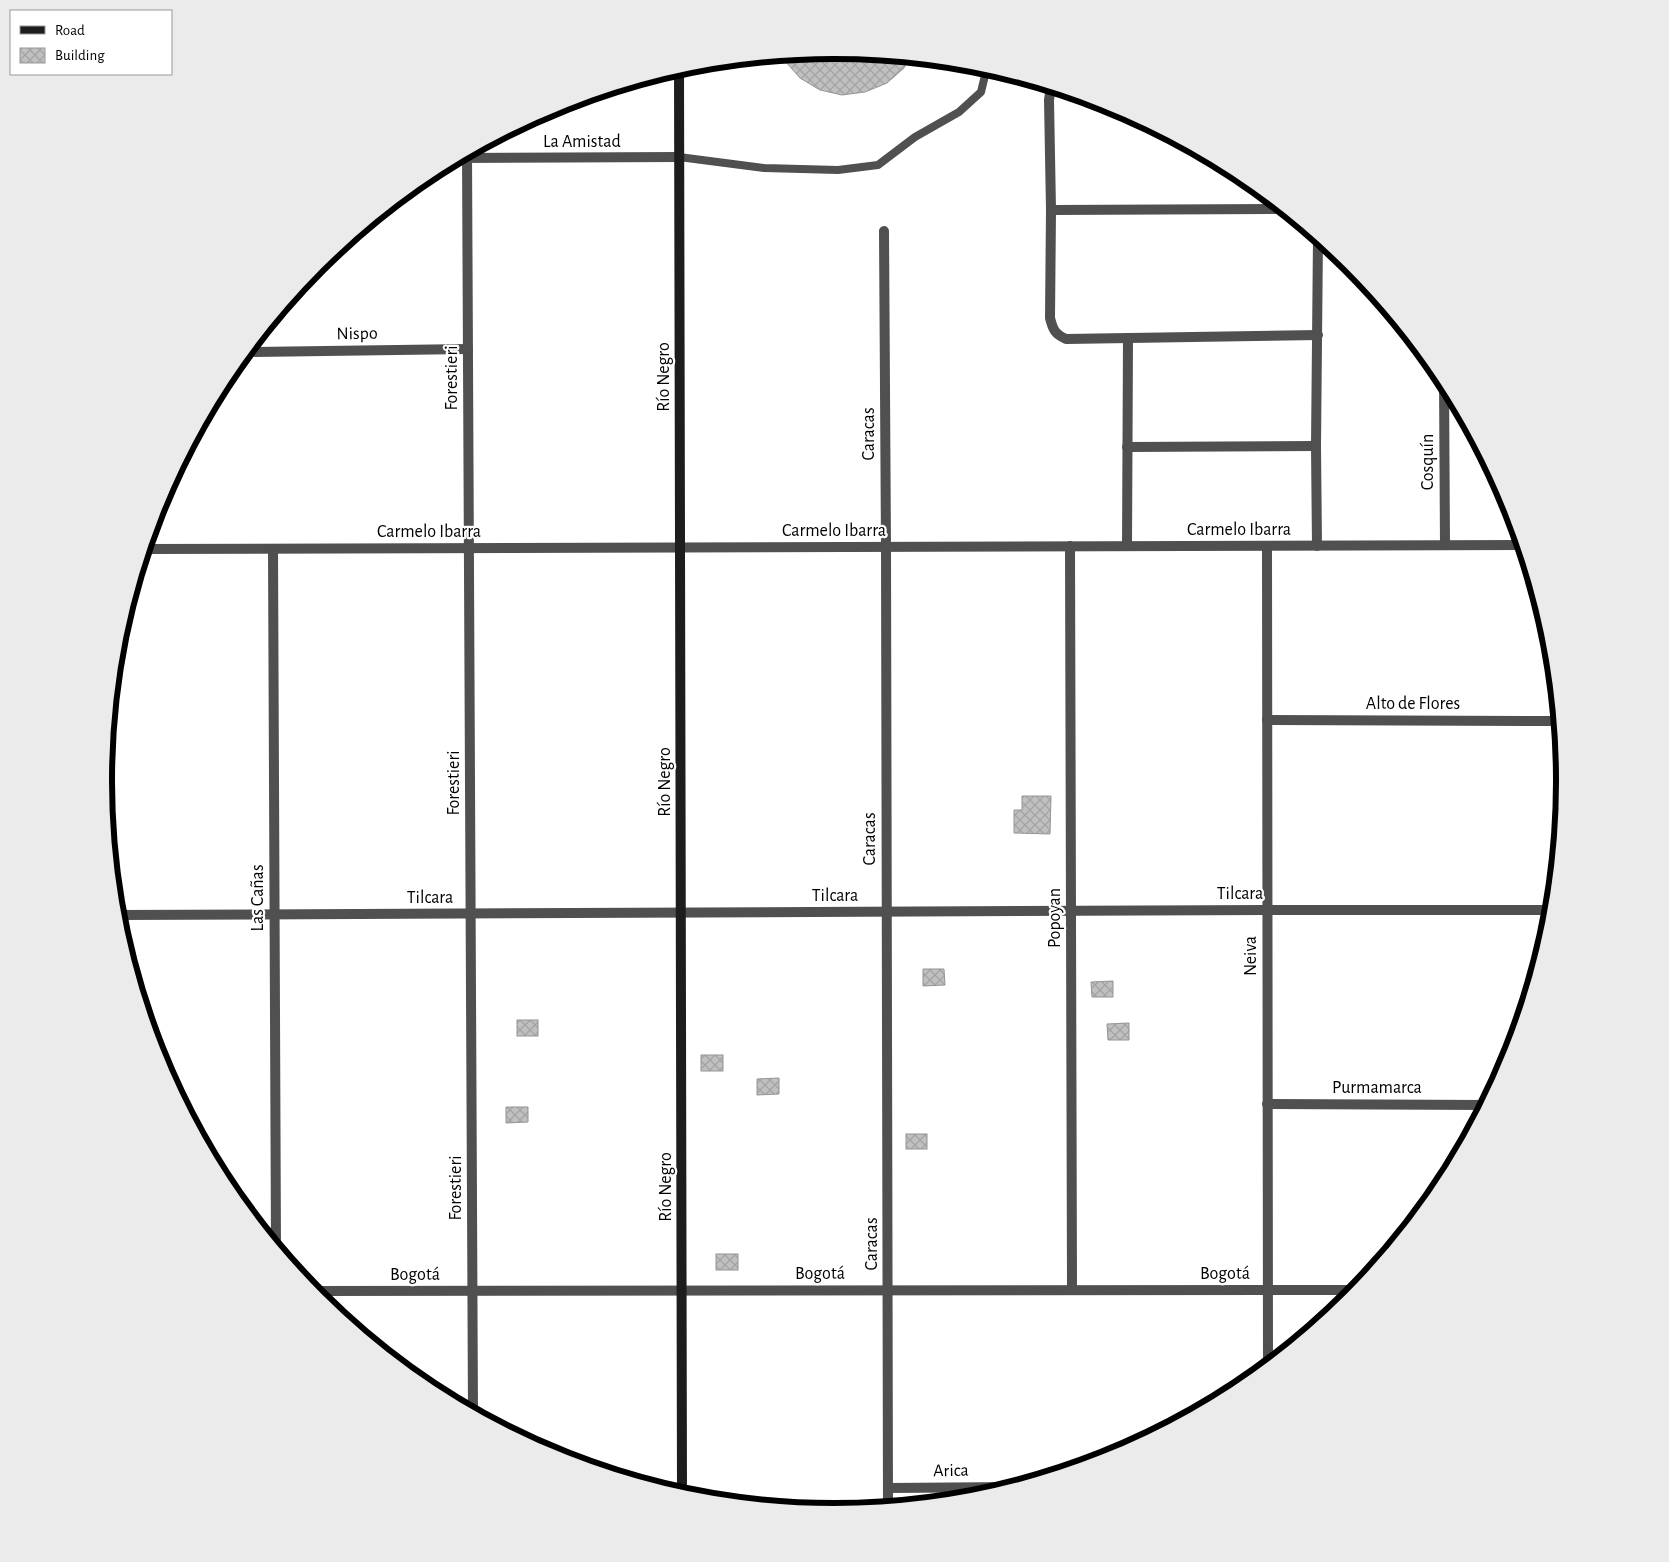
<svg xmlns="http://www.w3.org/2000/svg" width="1669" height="1562" viewBox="0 0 1669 1562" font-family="'Alegreya Sans',sans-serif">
<defs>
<pattern id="building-cross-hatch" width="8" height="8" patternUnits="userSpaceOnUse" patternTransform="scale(1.25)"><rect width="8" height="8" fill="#c0c0c0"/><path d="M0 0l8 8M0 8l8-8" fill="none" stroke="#a3a3a3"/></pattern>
</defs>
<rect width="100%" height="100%" fill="#fff"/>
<!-- building -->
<g fill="url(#building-cross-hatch)" stroke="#949494">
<path d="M834 50 910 57 904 68 887 83 865 92 842 95 820 90 800 78 785 61 782 55Z"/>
<path d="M1022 796H1051L1050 834 1014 833V810H1022Z"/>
<path d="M923 969H944L945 985 923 986Z"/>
<path d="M1113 981V997H1092L1091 982Z"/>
<rect x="517" y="1020" width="21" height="16"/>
<path d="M1129 1023V1040H1108L1107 1024Z"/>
<rect x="701" y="1055" width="22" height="16"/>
<path d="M779 1078V1094L757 1095V1079Z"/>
<path d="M506 1107H528V1122L506 1123Z"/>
<rect x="906" y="1134" width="21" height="15"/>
<rect x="716" y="1254" width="22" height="16"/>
</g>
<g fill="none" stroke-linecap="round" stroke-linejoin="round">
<!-- service -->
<path stroke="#505050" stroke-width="8" d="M679 157 764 168 838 170 878 165 915 137 959 112 981 92 987 67"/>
<!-- minor -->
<g stroke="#505050" stroke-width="10">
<path d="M1056 88 1050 93 1049 100 1051 210 1050 318C1053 330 1055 334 1066 339L1318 335"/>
<path d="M467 152 473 1413"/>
<path d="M456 158 679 157"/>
<path d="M1051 210 1285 209"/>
<path d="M884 231 886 547 888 1507"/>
<path d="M246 352 468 349"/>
<path d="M1444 379 1445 545"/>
<path d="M1127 447 1316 446"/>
<path d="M1070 546 1072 1290"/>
<path d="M1127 546 1128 338"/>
<path d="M1267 546 1268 1366"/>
<path d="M1317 546 1316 446 1318 237"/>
<path d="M145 549 1523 545"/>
<path d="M273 549 276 1247"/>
<path d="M1267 720 1560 721"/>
<path d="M117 915 1267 910H1553"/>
<path d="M1267 1104 1486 1105"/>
<path d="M312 1291 1358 1290"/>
<path d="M888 1488 1014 1487"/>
</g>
<!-- secondary -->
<path stroke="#1d1d1d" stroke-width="10" d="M679 68 682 1495"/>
</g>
<g text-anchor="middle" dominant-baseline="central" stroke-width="4.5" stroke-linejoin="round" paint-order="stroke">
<!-- street labels -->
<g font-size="18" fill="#000" stroke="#fff">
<text x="582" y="142">La Amistad</text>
<text transform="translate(357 334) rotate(-1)">Nispo</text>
<text transform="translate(664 377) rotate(-90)">Río Negro</text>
<text transform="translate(452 378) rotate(-90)">Forestieri</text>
<text transform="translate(869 434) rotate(-90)">Caracas</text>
<text transform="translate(1428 462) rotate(-90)">Cosquín</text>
<text x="1239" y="530">Carmelo Ibarra</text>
<text x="834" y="531">Carmelo Ibarra</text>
<text x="429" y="532">Carmelo Ibarra</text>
<text x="1413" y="704">Alto de Flores</text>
<text transform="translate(665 782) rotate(-90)">Río Negro</text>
<text transform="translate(454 783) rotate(-90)">Forestieri</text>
<text transform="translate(870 839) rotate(-90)">Caracas</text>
<text x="1240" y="894">Tilcara</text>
<text x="835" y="896">Tilcara</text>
<text transform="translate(258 898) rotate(-90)">Las Cañas</text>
<text x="430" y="898">Tilcara</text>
<text transform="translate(1055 918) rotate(-90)">Popoyan</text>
<text transform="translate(1251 956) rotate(-90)">Neiva</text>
<text x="1377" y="1088">Purmamarca</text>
<text transform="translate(666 1187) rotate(-90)">Río Negro</text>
<text transform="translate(456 1188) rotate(-90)">Forestieri</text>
<text transform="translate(872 1244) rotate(-90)">Caracas</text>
<text x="820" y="1274">Bogotá</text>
<text x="1225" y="1274">Bogotá</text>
<text x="415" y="1275">Bogotá</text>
<text transform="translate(951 1471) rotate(-1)">Arica</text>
</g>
</g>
<!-- crop -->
<path d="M0 0H1669V1562H0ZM112 781a722 722 0 1 1 1444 0a722 722 0 1 1-1444 0Z" fill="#ebebeb" fill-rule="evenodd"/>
<path fill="none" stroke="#000" stroke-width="6" d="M112 781a722 722 0 1 1 1444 0a722 722 0 1 1-1444 0Z"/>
<!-- legend -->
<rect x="10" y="10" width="162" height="65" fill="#ffffff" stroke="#999999"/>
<rect x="20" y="26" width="25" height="8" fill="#1d1d1d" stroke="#999999"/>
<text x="55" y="35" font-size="15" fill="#000000">Road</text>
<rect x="20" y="48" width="25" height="15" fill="url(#building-cross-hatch)" stroke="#999999"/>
<text x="55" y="60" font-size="15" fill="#000000">Building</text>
</svg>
